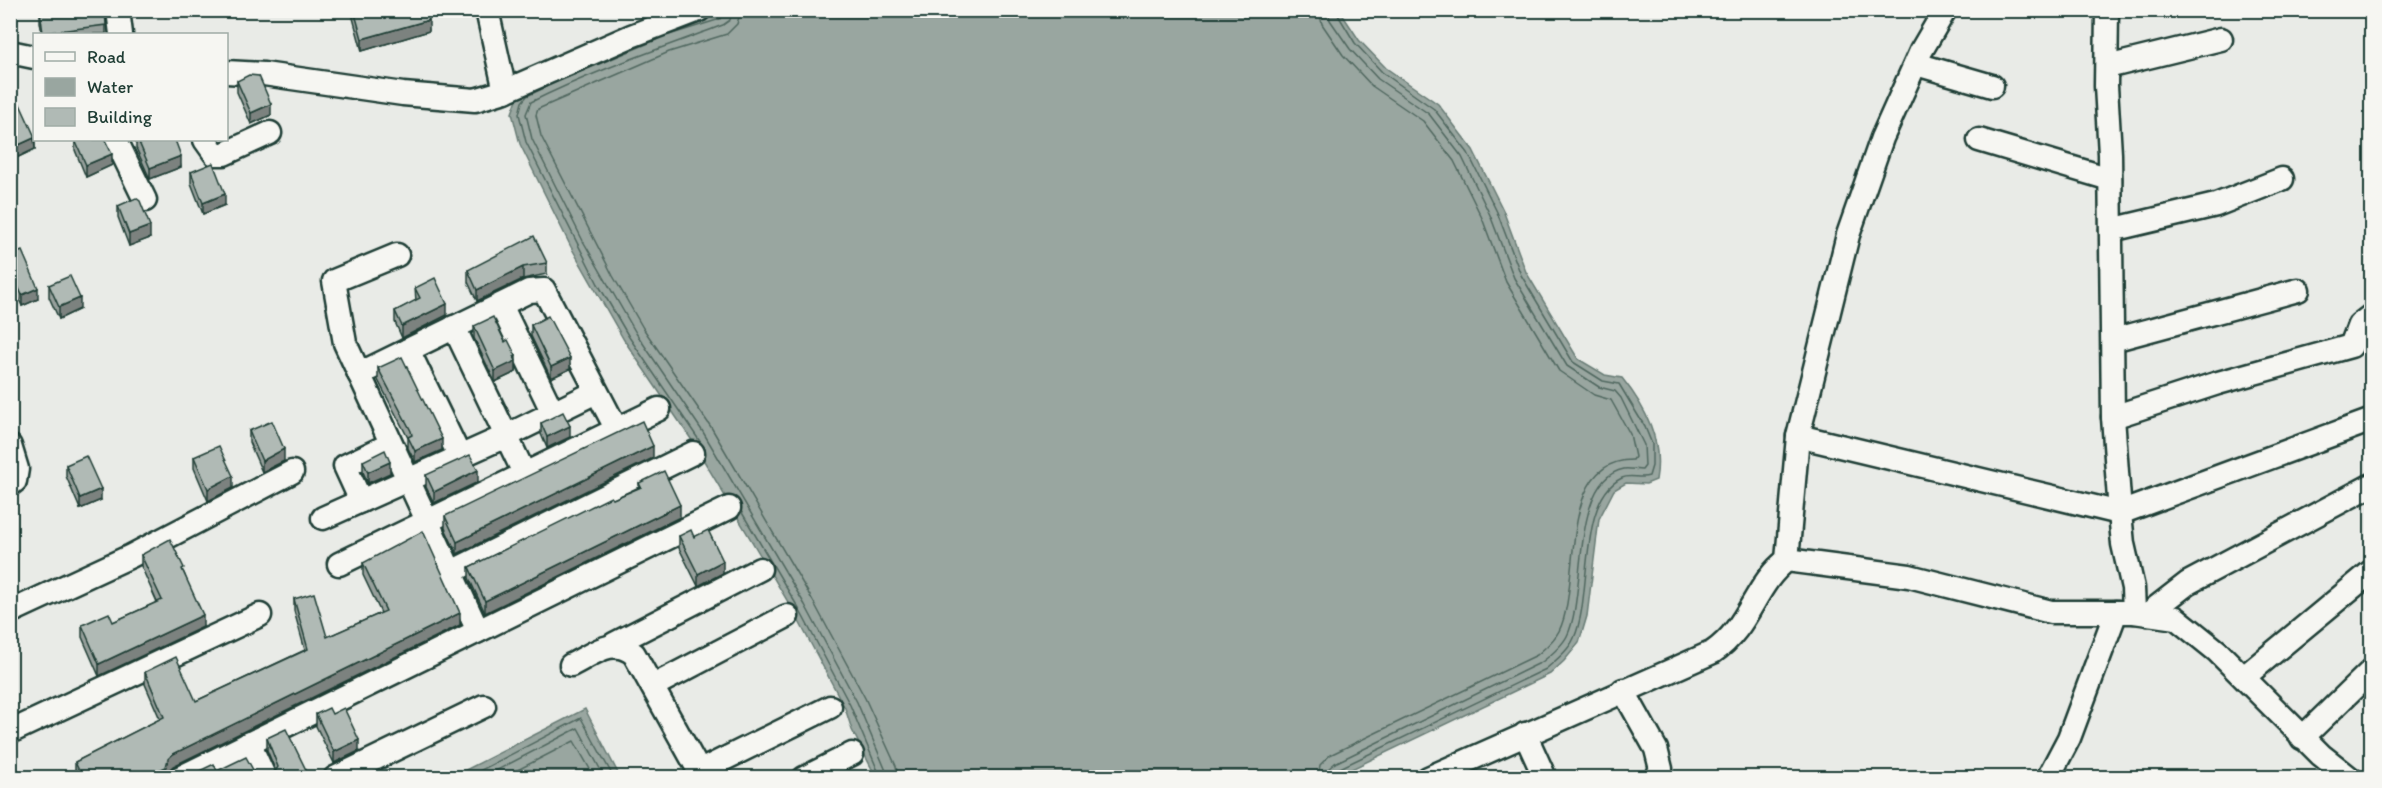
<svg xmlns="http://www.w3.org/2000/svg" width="2382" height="788" viewBox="0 0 2382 788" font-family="Itim,sans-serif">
<rect width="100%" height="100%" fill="#e9ebe7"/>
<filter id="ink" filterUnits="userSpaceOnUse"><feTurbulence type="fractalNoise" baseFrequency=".0167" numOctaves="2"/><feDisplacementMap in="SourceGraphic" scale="12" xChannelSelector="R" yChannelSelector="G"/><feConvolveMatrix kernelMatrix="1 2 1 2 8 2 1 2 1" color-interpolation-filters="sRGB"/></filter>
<g filter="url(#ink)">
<!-- water -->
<g fill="#99a6a0" stroke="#687c75" stroke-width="1.5">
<path d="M726 11H1340L1359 40 1386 68 1438 104 1473 150 1503 210 1526 272 1578 359 1605 375 1622 378C1646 408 1663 441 1656 480L1646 484 1626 483 1614 490 1599 519 1587 616 1579 643 1564 661 1550 674 1335 777H876L852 730 845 708 794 612 691 439 624 340 571 247 520 144 512 113 517 99 523 91 662 31Z"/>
<path d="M585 709 620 777H452Z"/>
</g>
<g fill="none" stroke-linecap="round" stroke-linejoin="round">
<!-- shore -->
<g stroke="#50675f" stroke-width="1.5">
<path d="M732 10 730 20 723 25C659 49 593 71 531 102L526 114 532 139 583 241 636 333 703 432 805 605 857 702 889 778"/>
<path d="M741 10 737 24 727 34 669 52 538 109 536 115 541 136 613 276 643 328 711 427 813 601 865 698 896 766 898 778"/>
<path d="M669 35 720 19 724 10"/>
<path d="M566 78 656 40"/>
<path d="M546 87 527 96 522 102 519 114 526 142 598 284 629 337 701 443"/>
<path d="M741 511 799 609 850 705 881 778"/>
<path d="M466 778 581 718 614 778"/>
<path d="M482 778 578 728 605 778"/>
<path d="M502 778 574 741 595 778"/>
<path d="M1318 778 1320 765 1330 755 1537 655C1545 648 1554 641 1559 631 1582 587 1556 459 1633 460L1635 457 1630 434 1611 400 1594 395 1559 371 1506 282 1482 218 1454 161 1423 121 1372 86 1343 55 1322 24 1319 10"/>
<path d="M1327 778 1328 769 1335 763 1542 662C1551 655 1562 646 1567 636 1587 597 1570 479 1624 469 1629 468 1636 470 1642 470L1645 466 1644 445 1621 398 1615 391 1599 387 1567 366 1514 278 1490 215 1462 157 1429 114 1378 79 1350 49 1330 20 1328 10"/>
<path d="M1334 778 1338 769 1546 669C1556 660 1569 650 1574 638 1593 596 1577 499 1622 478 1630 474 1640 479 1649 476L1652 466V444L1645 427 1619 384 1603 381 1573 362 1521 275 1497 212 1468 153 1434 109 1382 72 1355 43 1335 10"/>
</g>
<!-- minor casing -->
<g stroke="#1f3d34" stroke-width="27">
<g id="minor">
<path d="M118 10 121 34"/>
<path d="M487 10 505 91"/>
<path d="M2107 10 2106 86 2110 154 2113 417 2120 513 2123 544 2133 588 2134 612 2176 618 2217 651 2321 755 2350 778"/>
<path d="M10 52 34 57"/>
<path d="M1916 64 1992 86"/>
<path d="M2107 67 2221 39"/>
<path d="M226 72 264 74 403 94 475 100 505 91 631 36 699 10"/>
<path d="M116 140 145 200"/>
<path d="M205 140 215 154H224L270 133"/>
<path d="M1979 140 2110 179"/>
<path d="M2111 230 2216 205 2282 179"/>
<path d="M397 255 334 281 345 343 478 631"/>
<path d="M501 305 553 413"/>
<path d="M454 327 525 475"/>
<path d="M2113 340 2298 290"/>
<path d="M408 350 460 457"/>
<path d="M359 374 529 291 544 290 617 430"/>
<path d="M2113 417 2218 383 2351 346 2359 325 2372 315"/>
<path d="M1798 436 2120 513 2372 420"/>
<path d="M10 446 17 469 15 481 10 485"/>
<path d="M361 501 345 466 391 444"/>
<path d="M323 518 506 436 596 392"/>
<path d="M1787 560 1798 436 1848 235 1882 138 1921 51 1945 10"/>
<path d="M339 564 659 409"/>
<path d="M451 572 693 453"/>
<path d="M10 612 131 556 292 472"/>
<path d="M2148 614 2188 583 2372 485"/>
<path d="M614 644 760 569"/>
<path d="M571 665C594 654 612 636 634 654L703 778"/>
<path d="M2244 677 2372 571"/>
<path d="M653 686 787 616"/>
<path d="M1623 690 1656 749 1661 769 1656 778"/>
<path d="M10 732 260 615"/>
<path d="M1525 734 1545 778"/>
<path d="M2302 738 2372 670"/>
<path d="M249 743 265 778"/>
<path d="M700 771 830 707"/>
<path d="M179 778 729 508"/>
<path d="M335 778 484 706"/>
<path d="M804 778 852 754"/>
<path d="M1428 778 1713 652C1750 627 1755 583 1787 560L1909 576 2051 612H2134"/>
<path d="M2048 778 2069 738 2116 612"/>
</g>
</g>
<!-- minor -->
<use href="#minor" stroke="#f6f6f2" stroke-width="22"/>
</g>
<!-- wall -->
<g fill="#97a09c" stroke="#1f3d34" stroke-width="1.5">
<path d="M40 10 106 25V34H42L40 22Z"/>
<path d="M353 10H426L429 31 362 51 353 18Z"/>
<path d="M237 81 271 115 251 124 237 92Z"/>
<path d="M10 106 35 140V149L12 160 10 156Z"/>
<path d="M75 140 112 165 86 177 75 150Z"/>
<path d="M136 140H175L181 167 150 179 136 148Z"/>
<path d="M191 172 225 205 203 214 191 183Z"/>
<path d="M118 206 150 238 129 246 118 217Z"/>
<path d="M10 256 38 299 22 306 10 280Z"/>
<path d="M547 263V274L523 279 477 301 468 282V270Z"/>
<path d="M49 285 80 309 59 319 49 297Z"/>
<path d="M415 288 447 315 402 338 395 322V311L416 301Z"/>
<path d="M531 325 570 369 551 378 531 336Z"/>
<path d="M474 326 505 342 516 368V372L495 382 474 338Z"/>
<path d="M378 368 442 450 415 462 408 448V438L378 380Z"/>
<path d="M541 423 570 437 547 448 541 434Z"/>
<path d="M249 431 284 461 262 472 249 442Z"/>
<path d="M194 457 233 488 208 501 194 468Z"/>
<path d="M653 458 457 554 445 528V516Z"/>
<path d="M363 461 390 473 368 483 363 472Z"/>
<path d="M66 465 101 500 80 509 66 476Z"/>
<path d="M426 475 478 482 434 503 426 487Z"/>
<path d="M639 483 680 517 485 613 469 578V567L639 487Z"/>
<path d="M679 536 694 537 723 573 698 586 679 548Z"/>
<path d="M141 555 184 573 203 627 99 676 82 637V625L113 622 157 602 141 566Z"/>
<path d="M363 563 460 625 173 766 168 771 166 777H77L75 774V762L160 719 145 684V672L196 701 305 650 294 611V599L327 637 381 613 363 575Z"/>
<path d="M316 714H332L359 751 334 763 316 726Z"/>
<path d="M267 738 309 777 276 772 267 750Z"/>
</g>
<!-- shaded-wall -->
<g fill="#7b827f" stroke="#1f3d34" stroke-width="1.5">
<path d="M642 10H659L642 17Z"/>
<path d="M429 20V31L362 51V39Z"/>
<path d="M271 104V115L251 124V113Z"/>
<path d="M34 138 35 149 12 160V148Z"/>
<path d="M112 154V165L86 177V165Z"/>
<path d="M181 156V167L150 179V168Z"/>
<path d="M225 194V205L203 214V203Z"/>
<path d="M150 226V238L129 246V234Z"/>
<path d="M523 267V279L477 301V290Z"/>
<path d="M38 288V299L22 306V295Z"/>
<path d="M80 298V309L59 319V307Z"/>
<path d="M447 304V315L402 338V326Z"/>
<path d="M516 356V372L495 382V371Z"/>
<path d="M570 358V369L551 378V367Z"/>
<path d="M570 426V437L547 448V437Z"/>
<path d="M442 439V450L415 462V451Z"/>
<path d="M653 446V458L457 554V542Z"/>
<path d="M284 449V461L262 472V461Z"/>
<path d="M390 462V473L368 483V472Z"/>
<path d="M478 470V482L434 503V492Z"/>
<path d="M233 476V488L208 501V489Z"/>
<path d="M101 489V500L80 509V498Z"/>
<path d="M680 505V517L485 613V601Z"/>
<path d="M723 561V573L698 586V574Z"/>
<path d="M460 613V625L173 766 168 771 166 777H150V774L173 754Z"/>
<path d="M203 615V627L99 676V664Z"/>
<path d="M13 699V716L10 717V700Z"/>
<path d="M359 740V751L334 763V752Z"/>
</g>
<!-- building -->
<g fill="#b0bab5" stroke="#1f3d34" stroke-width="1.5">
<path d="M40 10H105L106 25 43 33Z"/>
<path d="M354 10H426L429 20 362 39Z"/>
<path d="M249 75 259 76 271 104 251 113 237 81Z"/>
<path d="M19 102 34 135V138L12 148 10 145V106Z"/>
<path d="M75 140H105L112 154 86 165Z"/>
<path d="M138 140H175L181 156 150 168Z"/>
<path d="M213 163 225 194 203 203 191 172Z"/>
<path d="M136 198 140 201 150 226 129 234 118 206Z"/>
<path d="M534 236 547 263 523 267 477 290 468 270Z"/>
<path d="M22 251 38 288 22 295 10 269V256Z"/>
<path d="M70 276 80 298 59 307 49 285Z"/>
<path d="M435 278 447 304 402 326 395 311 420 298 415 288Z"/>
<path d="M548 316 570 358 551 367 531 325Z"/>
<path d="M493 317 505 342 508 340 516 356 514 357 516 361 495 371 474 326Z"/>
<path d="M402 357 442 439 415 451 408 437 412 435 411 431 378 368Z"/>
<path d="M563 412 570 426 547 437 541 423Z"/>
<path d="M272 421 284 449 262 461 249 431Z"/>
<path d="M642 421 653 446 457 542 445 516Z"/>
<path d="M219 446 233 476 208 489 194 457Z"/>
<path d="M385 450 390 462 368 472 363 461Z"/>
<path d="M470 455 478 470 434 492 426 475Z"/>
<path d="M86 456 101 489 80 498 66 465Z"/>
<path d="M664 471 680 505 485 601 469 567 611 497 613 499 641 487 639 483Z"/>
<path d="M691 530 694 537 708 530 723 561 698 574 679 536Z"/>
<path d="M423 531 460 613 173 754 168 759 166 767 150 774 151 777H82L75 762 164 717 145 672 176 657 196 701 308 649 294 599 314 593 327 637 386 611 363 563Z"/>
<path d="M170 539 184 568 182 569 203 615 99 664 82 625 109 613 113 622 162 600 141 555Z"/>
<path d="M329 708 332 714 344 708 359 740 334 752 316 714Z"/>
<path d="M286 729 309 776 305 777H272L278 767 267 738Z"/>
<path d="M246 757 257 777H261H187L214 764 217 771Z"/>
<path d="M46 774 47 777H37Z"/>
</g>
</g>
<!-- margin -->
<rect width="2382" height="788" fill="none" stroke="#f6f6f2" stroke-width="36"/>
<rect x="18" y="18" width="2346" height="752" fill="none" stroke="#1f3d34" stroke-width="2" filter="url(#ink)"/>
<!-- legend -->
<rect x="33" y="33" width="195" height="108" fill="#f6f6f2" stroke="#a0aca6" stroke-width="1.5"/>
<rect x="45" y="52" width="30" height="9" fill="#f6f6f2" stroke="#a0aca6" stroke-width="1.5"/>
<text x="87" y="63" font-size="18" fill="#1f3d34">Road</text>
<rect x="45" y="78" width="30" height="18" fill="#99a6a0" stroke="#a0aca6" stroke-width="1.5"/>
<text x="87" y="93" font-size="18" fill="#1f3d34">Water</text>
<rect x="45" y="108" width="30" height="18" fill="#b0bab5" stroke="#a0aca6" stroke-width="1.5"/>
<text x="87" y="123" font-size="18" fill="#1f3d34">Building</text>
</svg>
